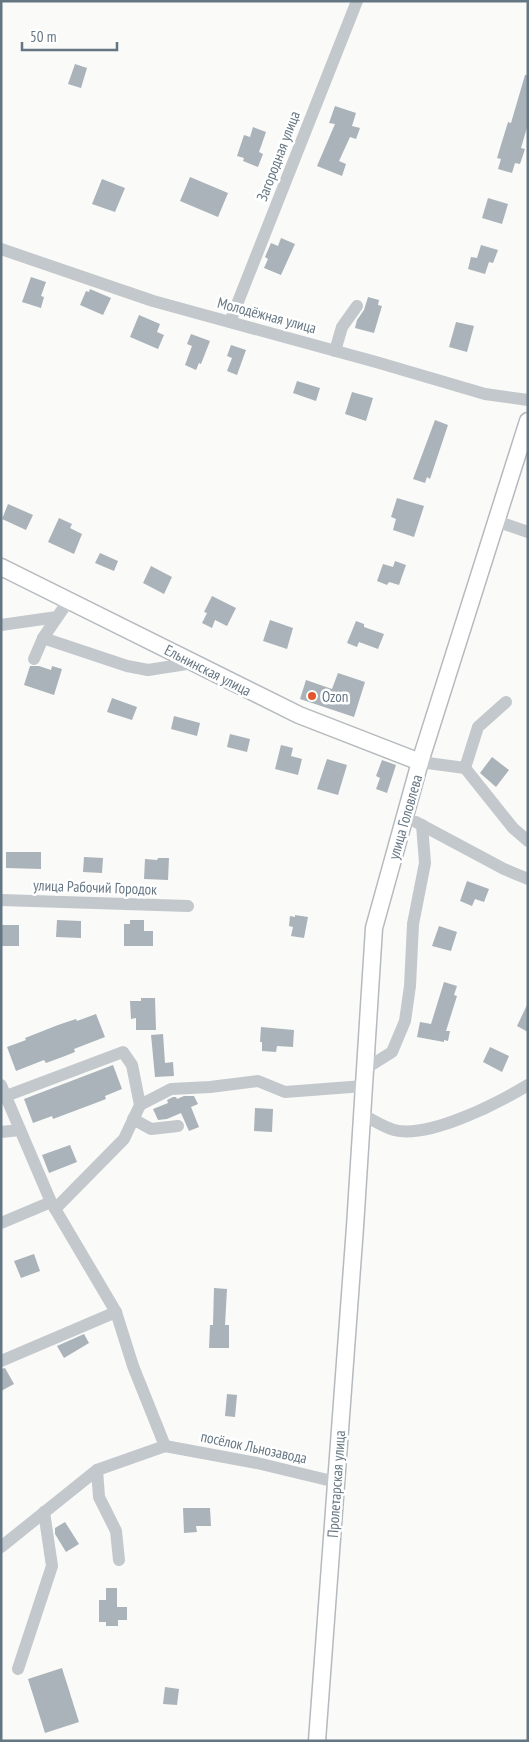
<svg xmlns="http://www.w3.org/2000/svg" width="529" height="1742" viewBox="0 0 529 1742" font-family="'PT Sans Narrow',sans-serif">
<rect width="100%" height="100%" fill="#fafaf8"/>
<!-- building -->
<g fill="#aab3b9">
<path d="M75 64 87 68 81 88 68 84Z"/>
<path d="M525 75H528V124L521 148 525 149 520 164 515 163 512 173 498 169 501 159 497 158 508 122 511 123Z"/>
<path d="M335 106 356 113 352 126 360 128 356 139 350 137 339 161 346 164 342 176 317 166 335 124 329 123Z"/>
<path d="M253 127 266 132 259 152 263 154 258 167 243 161 244 158 237 156 244 135 250 137Z"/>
<path d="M190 177 228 193 218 217 180 201Z"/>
<path d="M102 179 125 188 115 212 92 204Z"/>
<path d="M488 198 508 204 502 224 482 218Z"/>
<path d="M281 238 295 244 281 275 264 268 268 259 265 257 271 243 278 246Z"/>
<path d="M481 245 498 250 493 263 489 262 485 274 468 269 471 257 477 258Z"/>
<path d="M31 277 46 282 41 296 44 297 41 308 22 302Z"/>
<path d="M90 289 111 298 103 315 80 305 86 291 89 292Z"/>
<path d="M368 297 379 300 378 305 382 306 374 333 355 328 357 320 364 310Z"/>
<path d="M139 315 160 324 157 332 164 335 158 349 130 337Z"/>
<path d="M456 322 474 326 467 352 449 347Z"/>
<path d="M191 334 210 341 201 364 199 363 196 370 185 365 192 346 187 344Z"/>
<path d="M231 345 246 350 237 375 227 371 232 358 227 356Z"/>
<path d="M297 381 320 388 316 401 293 393Z"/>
<path d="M352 392 373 398 366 421 345 414Z"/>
<path d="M435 420 448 425 430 479 427 477 425 483 413 479Z"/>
<path d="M397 498 424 506 414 537 393 530 396 519 391 517Z"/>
<path d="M8 504 33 515 26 530 2 519Z"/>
<path d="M59 518 72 524 70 528 82 534 74 554 48 542Z"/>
<path d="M100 553 118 561 114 571 95 563Z"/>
<path d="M395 561 406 565 399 585 389 582 387 585 377 581 383 564 393 567Z"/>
<path d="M151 566 172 577 164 594 143 583Z"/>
<path d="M212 596 236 608 227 626 215 620 212 628 202 623 207 613 204 612Z"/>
<path d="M270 620 293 628 287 649 263 641Z"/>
<path d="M356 621 364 624V627L384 634 378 649 359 642 357 647 347 643Z"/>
<path d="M30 666H39L51 670 52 666 62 669 54 695 24 685Z"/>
<path d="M338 673 365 682 354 717 300 699 306 680 332 689Z"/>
<path d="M112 698 137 707 132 720 107 712Z"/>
<path d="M174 716 200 723 197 736 171 729Z"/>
<path d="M230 734 250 739 247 752 227 747Z"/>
<path d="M281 745 293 748 291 756 302 759 298 775 275 769Z"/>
<path d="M492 757 509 770 496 787 480 773Z"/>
<path d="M327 759 347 765 338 795 317 789Z"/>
<path d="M382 760 396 765 387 793 376 789 380 778 376 776Z"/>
<path d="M6 852H41V869L6 868Z"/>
<path d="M84 857 103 858 102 873 83 872Z"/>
<path d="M158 858H169L168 880 144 879 145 859 157 860Z"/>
<path d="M467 881 489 889 484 902 475 899 472 906 460 901Z"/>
<path d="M295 915 308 917 304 938 291 936 293 927 289 926 290 916 295 917Z"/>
<path d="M57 920 81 921V938L56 937Z"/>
<path d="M130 920H144V931H153V946H124V924H130Z"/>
<rect x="2" y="925" width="17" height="21"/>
<path d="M439 926 457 932 451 951 432 946Z"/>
<path d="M444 982 457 986 454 995 457 996 446 1031H450L448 1041 444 1040V1042L417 1037 420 1022 431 1024Z"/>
<path d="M141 998H155L156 1030H136V1018L131 1019 130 1001H141Z"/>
<path d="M528 1003V1032L517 1026Z"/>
<path d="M96 1014 105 1037 74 1049 75 1052 65 1056 46 1063 44 1060 16 1071 7 1047 26 1040 25 1038 58 1025 76 1019 77 1021Z"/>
<path d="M261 1027 294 1030 293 1047 277 1046 276 1052 262 1051V1042H260Z"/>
<path d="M163 1034 165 1063 173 1062 174 1076 155 1077 151 1035Z"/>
<path d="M490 1047 509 1056 502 1072 483 1062Z"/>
<path d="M113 1065 122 1089 105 1096 106 1099 93 1104 53 1119 52 1116 33 1123 24 1099Z"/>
<path d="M184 1096H194L198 1104 191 1107 199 1127 189 1131 181 1113 167 1119 158 1120 153 1109 168 1103 167 1100 173 1097H176L177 1099Z"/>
<path d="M255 1108 273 1109 272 1132 254 1131Z"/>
<path d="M70 1145 77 1162 49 1173 42 1155Z"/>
<path d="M34 1254 40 1271 21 1278 14 1261Z"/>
<path d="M214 1288 227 1289 225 1325H229V1348H209L210 1325H213Z"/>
<path d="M84 1334 89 1343 64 1358 57 1346Z"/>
<path d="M5 1368 14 1384 1 1391V1369Z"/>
<path d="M227 1394 237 1395 235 1417 225 1416Z"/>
<path d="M183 1508H210L211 1526H196L197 1532 184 1533Z"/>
<path d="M65 1522 79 1544 66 1552 55 1534V1528Z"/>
<path d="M106 1588H117V1607H127V1620H118V1626H106V1622H99V1600H106Z"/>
<path d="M62 1668 79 1722 45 1733 28 1679Z"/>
<path d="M165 1687 179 1689 177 1705 163 1704Z"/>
</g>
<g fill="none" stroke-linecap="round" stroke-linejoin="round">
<!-- major casing -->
<g stroke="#b5babe" stroke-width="19">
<g id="major">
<path d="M1 567 299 715 420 762"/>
<path d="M317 1741 355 1227 374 928 420 762 528 421"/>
</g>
</g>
<!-- minor -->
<g stroke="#c3c8cc" stroke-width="12">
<path d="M1 249 153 301 376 362 485 394 528 400"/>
<path d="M230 322 357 1"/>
<path d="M335 351 342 327 357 306"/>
<path d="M496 521 528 532"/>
<path d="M1 625 57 617"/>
<path d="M43 638 127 666 148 670 193 663"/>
<path d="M34 659 43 638 69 600"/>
<path d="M506 702 478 727 465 768 513 828 528 841"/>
<path d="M420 762 465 768"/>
<path d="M416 822 504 869 528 879"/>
<path d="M1 900 188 906"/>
<path d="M365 1069 392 1052 405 1021 410 986 413 924 425 863 422 825"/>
<path d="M1 1085 51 1202 116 1312 133 1366 165 1446 257 1463 336 1482"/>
<path d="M6 1096 123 1052 132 1065 140 1105 124 1139 55 1209"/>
<path d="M140 1105 171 1089 210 1087 258 1081 285 1092 364 1086"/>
<path d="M362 1115C372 1119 383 1127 394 1130 429 1139 498 1103 528 1085"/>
<path d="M133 1119 151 1129 178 1126"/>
<path d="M1 1132 20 1130"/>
<path d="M1 1223 51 1202"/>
<path d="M1 1361 116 1312"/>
<path d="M97 1470 99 1497 116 1531 119 1560"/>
<path d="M1 1547 97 1470 165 1446"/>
<path d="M18 1669 52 1566 44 1512"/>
</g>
<!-- major -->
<use href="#major" stroke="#fff" stroke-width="16"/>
</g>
<!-- markers -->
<circle fill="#e4572e" stroke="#fff" stroke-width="2" cx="312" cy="696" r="5"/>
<g text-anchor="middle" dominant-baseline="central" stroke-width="5" stroke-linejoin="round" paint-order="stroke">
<!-- street labels -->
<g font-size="15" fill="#657683" stroke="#fff">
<text transform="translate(278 156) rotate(-69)">Загородная улица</text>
<text transform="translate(267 315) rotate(15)">Молодёжная улица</text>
<text transform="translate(208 670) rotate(27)">Ельнинская улица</text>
<text transform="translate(405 817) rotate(-74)">улица Головлева</text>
<text transform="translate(95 887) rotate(2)">улица Рабочий Городок</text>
<text transform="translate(254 1447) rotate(12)">посёлок Льнозавода</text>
<text transform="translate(336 1484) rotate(-86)">Пролетарская улица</text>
</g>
<!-- poi labels -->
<g font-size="15" fill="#657683" stroke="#fff" text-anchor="start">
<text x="322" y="696">Ozon</text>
</g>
</g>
<!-- border -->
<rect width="529" height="1742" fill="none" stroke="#657683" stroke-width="5"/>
<!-- scale -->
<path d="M22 42v8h95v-8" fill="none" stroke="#657683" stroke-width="2.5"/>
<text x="30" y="42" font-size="15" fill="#657683" stroke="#ffffff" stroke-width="4" paint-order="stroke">50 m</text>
</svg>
